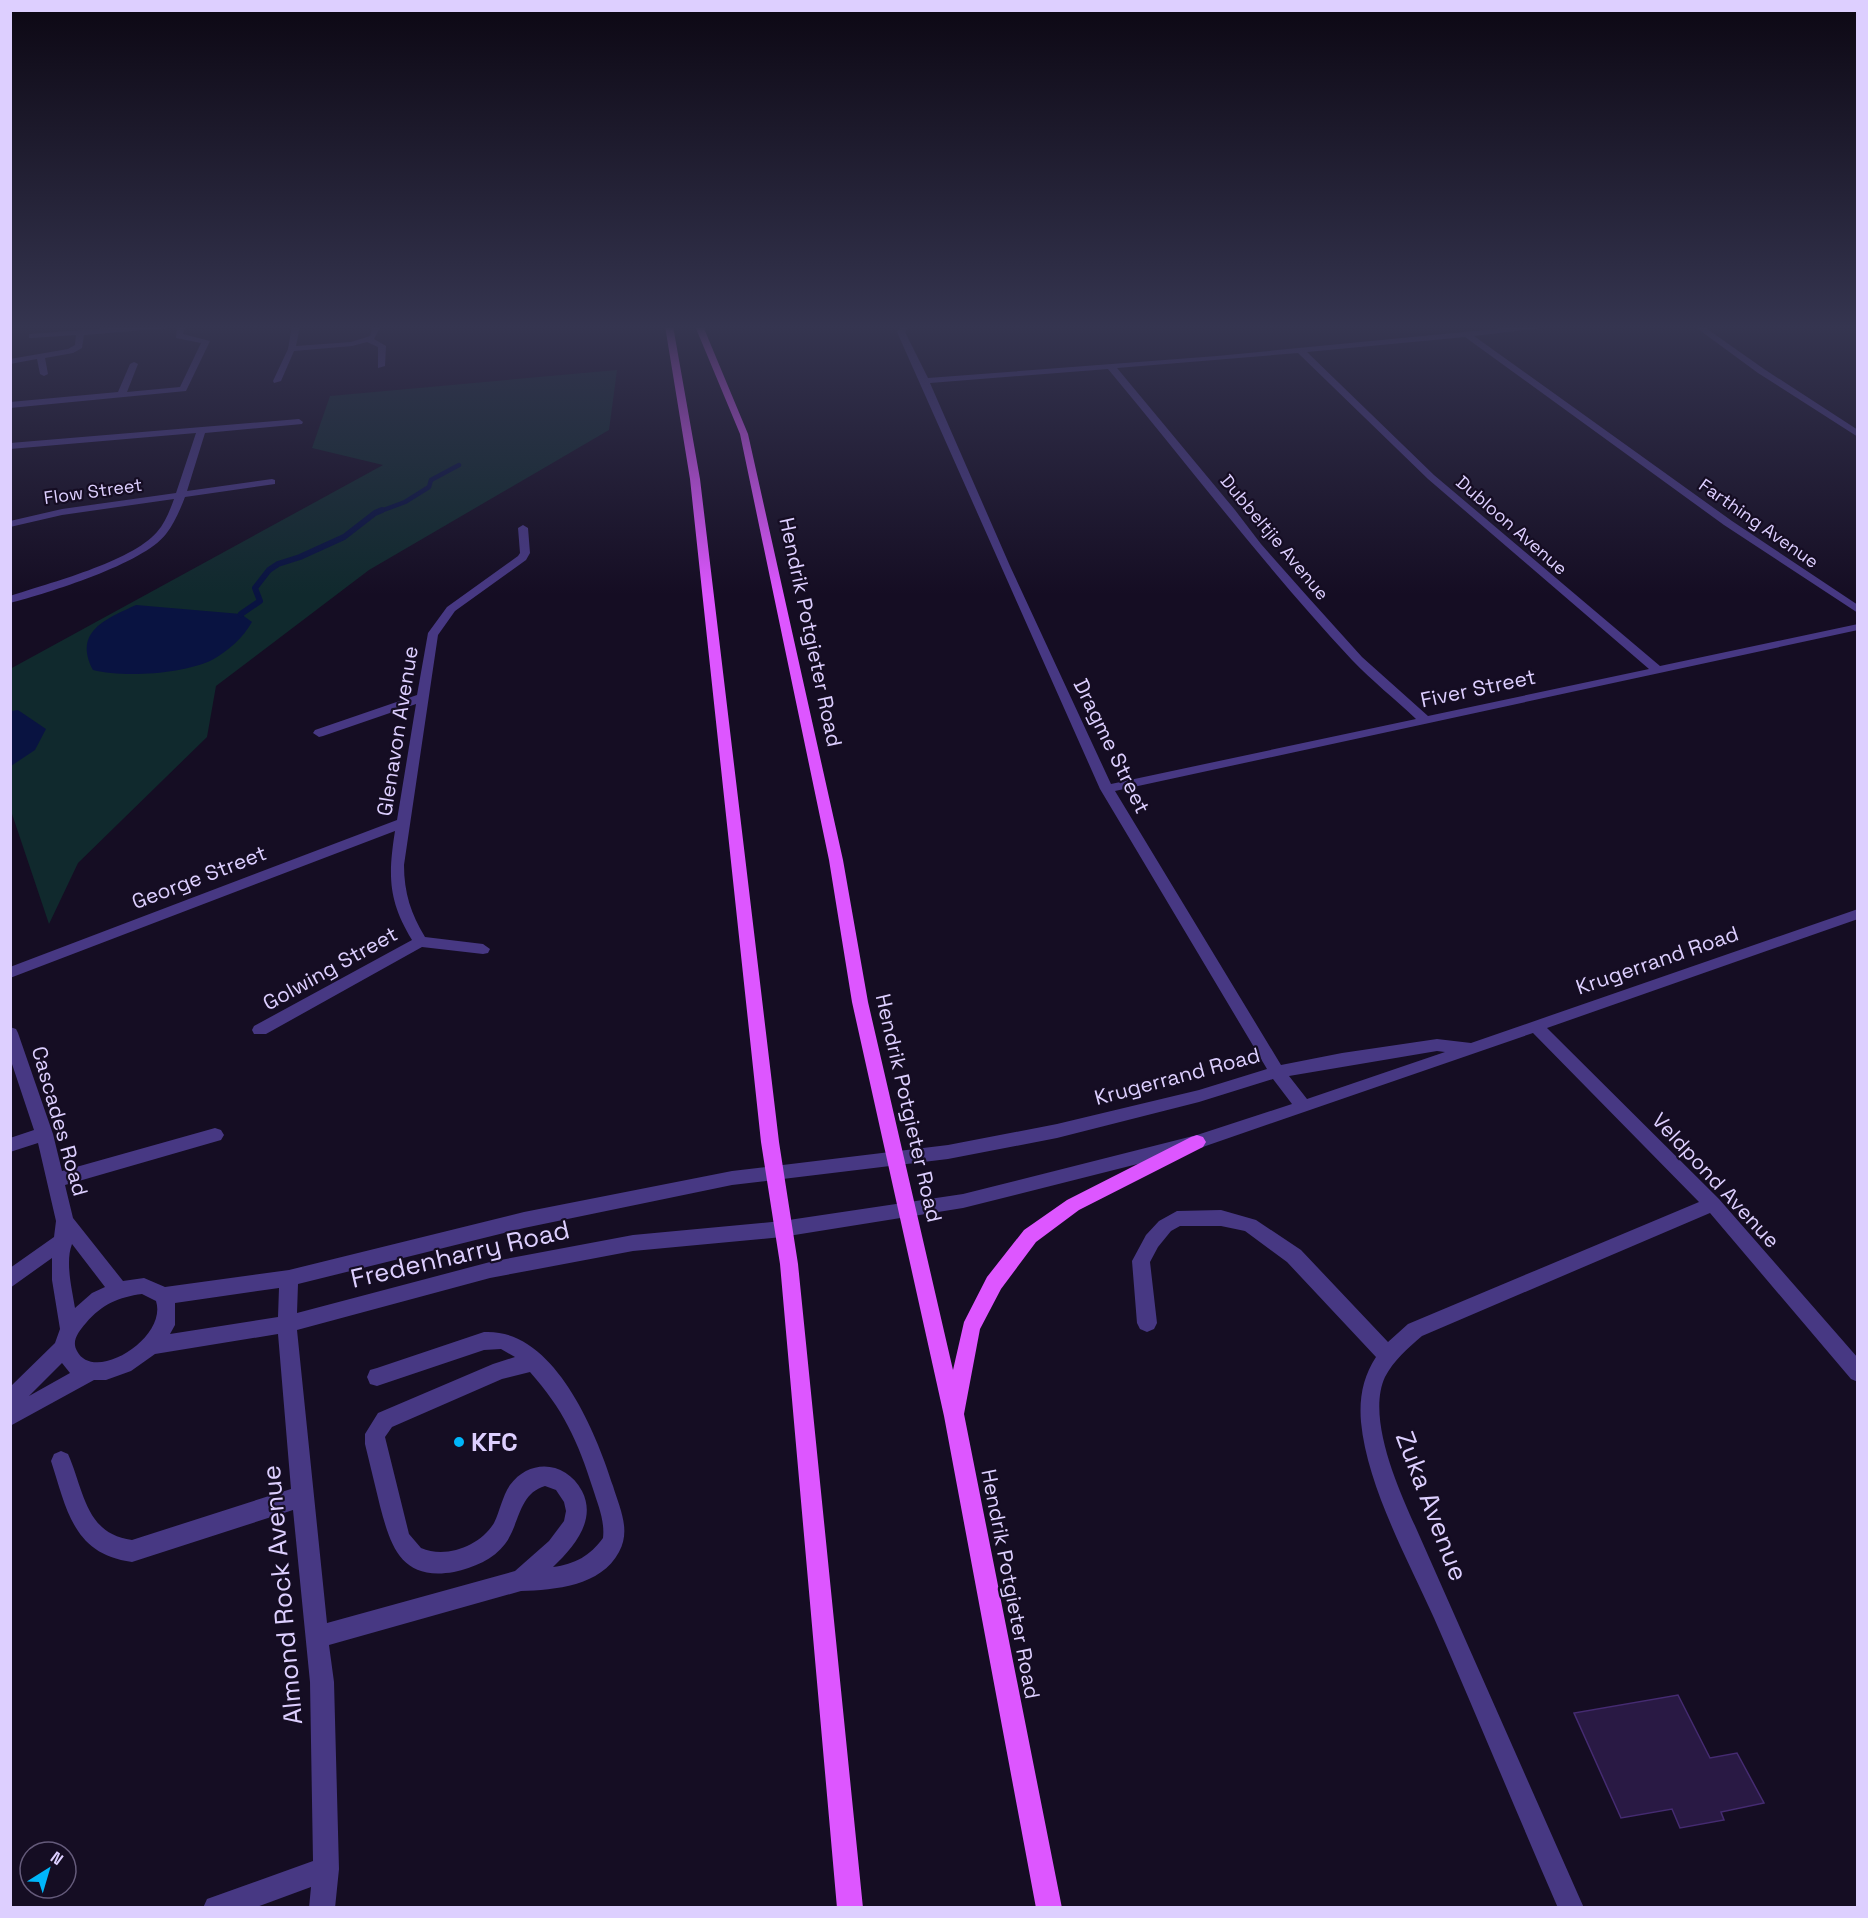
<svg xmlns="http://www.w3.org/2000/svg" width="1868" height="1918" viewBox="0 0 1868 1918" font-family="'Space Grotesk',sans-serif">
<rect width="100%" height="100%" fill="#150d23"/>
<!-- green -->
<path fill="#10292d" d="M617 370 609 430 369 570 216 686 207 737 78 863 49 924 11 811 10 669 383 465 312 448 330 396Z"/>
<!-- water -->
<g fill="#091341">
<path d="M136 605 241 614 252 622C243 638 228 651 212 660 183 674 124 678 93 670 73 631 106 619 136 605Z"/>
<path d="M18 710 46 729 35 750 11 766V711Z"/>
</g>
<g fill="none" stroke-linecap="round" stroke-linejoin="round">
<!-- stream-far1 -->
<path stroke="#091341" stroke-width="4.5" d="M378 512 405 502 429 487 431 480 459 465"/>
<!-- stream -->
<path stroke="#091341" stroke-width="6" d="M241 614 260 601 255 588 269 570 278 564 300 557 344 537 375 513 382 510"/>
</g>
<!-- building -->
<path fill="#291944" stroke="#452b71" stroke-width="1.5" d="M1678 1695 1710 1758 1737 1753 1764 1803 1721 1812 1724 1820 1680 1828 1672 1809 1621 1818 1574 1713Z"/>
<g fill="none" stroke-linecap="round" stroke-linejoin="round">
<!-- minor -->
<g fill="#473883" fill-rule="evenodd">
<path d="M136 326H173L169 328 84 335 82 348 73 353 45 358 48 374 44 376 40 374 37 359 10 364V359L68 349 75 345 76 335 32 338H29V334Z"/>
<path d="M177 326H185L183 334 210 341 186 391 10 408V402L118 392 130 364 134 362 138 364 127 392 180 387 201 343 176 338Z"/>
<path d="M292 326H300L296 346 351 342 370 336 373 326H381L374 339 386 346 385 366 378 368V347L367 342 352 346 294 351 281 381 274 383 273 381 288 349Z"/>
<path d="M901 326H909L905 332 928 378 1217 356 1527 326H1556L1474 336 1732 521 1858 605V613L1724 525 1465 337 1307 352 1434 475 1660 666 1858 624V630L1115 791 1281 1065 1342 1053 1437 1039 1471 1043 1858 909V919L1547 1028 1719 1199 1858 1358V1382L1851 1379 1710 1213 1422 1336C1408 1348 1393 1361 1385 1377 1366 1418 1399 1490 1416 1528L1584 1908H1558C1516 1811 1476 1714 1434 1618 1408 1560 1367 1486 1361 1422 1359 1398 1363 1377 1376 1357L1287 1262 1245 1231 1221 1226H1180L1171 1231 1158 1247 1150 1262 1157 1323 1154 1329 1147 1332 1140 1329 1137 1323 1132 1261 1146 1235 1159 1221 1177 1211 1221 1210 1256 1220 1301 1250 1388 1342 1408 1324 1699 1202 1533 1033 1197 1149 963 1208 782 1237 633 1251 490 1278 297 1330 327 1623 515 1571 549 1541 564 1521 566 1511 564 1502 556 1490 545 1486C518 1494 520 1524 505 1544 494 1559 473 1568 454 1572 402 1581 391 1548 380 1506 375 1485 370 1465 365 1444V1434L378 1413 493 1364 515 1357 501 1349 484 1350 377 1386 370 1384 367 1377 370 1370 377 1368 484 1332C554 1328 596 1432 613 1486 620 1509 631 1530 619 1552 601 1586 555 1590 521 1591L329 1645 334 1682 339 1869 335 1908H309L311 1887 254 1908H203L207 1899 313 1861 310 1682 293 1510 132 1562C73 1554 67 1510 51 1461L54 1454 61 1451 68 1454C84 1490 85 1534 132 1540L291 1489 278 1334 155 1354 131 1371 106 1380H94L10 1426V1387L55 1343 60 1329 52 1280V1258L10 1288V1268L54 1237 56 1221 38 1143 10 1152V1138L34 1130 10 1058V1027L16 1029 18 1033 53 1134 62 1171 215 1128 221 1130 224 1135 221 1140 65 1185 73 1218 123 1281 144 1278 165 1287 289 1270 524 1212 732 1171 948 1145 1057 1124 1199 1090 1267 1069 1100 789 897 332ZM1298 353 1428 479 1649 669 1428 716 1362 657 1307 596 1261 544 1235 510 1117 368ZM1108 369C1189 466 1266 568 1352 660 1372 681 1395 699 1416 719L1111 784 1010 566 930 383ZM1437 1051 1445 1052 1307 1099 1289 1076ZM1273 1079 1292 1104 1197 1135 963 1194 782 1221 633 1235 490 1262 297 1313 298 1284 524 1228 732 1185 948 1159 1057 1138 1199 1102ZM72 1244 105 1287 92 1293 75 1308C72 1289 65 1262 72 1244ZM279 1288 278 1317 170 1334 175 1325V1303ZM142 1294 156 1301C168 1338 94 1384 77 1351 71 1341 79 1331 86 1323 102 1304 119 1297 142 1294ZM62 1363 70 1373 29 1396ZM530 1372C563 1409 578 1441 593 1489 598 1505 605 1521 603 1538 590 1556 575 1564 553 1567 574 1547 597 1520 582 1491 566 1461 530 1458 510 1485 502 1497 500 1511 494 1523 480 1546 446 1559 421 1548L409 1534 385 1437 392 1427 502 1379Z"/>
<path d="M1694 326H1703L1764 369 1858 430V437L1758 373Z"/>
<path d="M299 419 303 422 302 424 205 433 187 491 272 479 275 480V484L185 497C180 510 174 524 166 534 143 564 48 593 10 603V596C49 583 131 562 157 532 165 523 170 510 174 499L62 515 10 527V521L62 509 176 493 196 433 10 449V443Z"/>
<path d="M523 525 528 528 530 553 526 560 455 611 438 635 404 865C404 893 411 914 425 937L483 944 490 949 488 953 483 954 422 947 266 1034H254L252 1030 254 1026 412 940C388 900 388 876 395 831L10 978V967L397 820 416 704 323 736 319 737 313 733 315 730 417 695 428 633 447 607 518 556 520 553 518 528Z"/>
</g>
<!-- major -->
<g fill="#dd56ff" fill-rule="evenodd">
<path d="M665 326H673L700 479 779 1142 798 1264 863 1908H837L780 1264 761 1142 690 479Z"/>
<path d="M695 326H703L748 434 843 860 868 1002 953 1370 964 1322 987 1277 1024 1230 1067 1200 1191 1137 1197 1135 1203 1137 1206 1142 1203 1147 1079 1210 1036 1242 1001 1289 980 1329 964 1414 1062 1908H1036L944 1416 852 1002 829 860 740 434Z"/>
</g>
</g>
<!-- sky -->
<linearGradient id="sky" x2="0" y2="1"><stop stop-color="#0c0713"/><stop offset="0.55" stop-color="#353550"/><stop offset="1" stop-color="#353550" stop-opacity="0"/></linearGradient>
<rect width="1868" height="595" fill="url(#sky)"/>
<!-- markers -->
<circle fill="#00b6fa" stroke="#150d23" stroke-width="2" cx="459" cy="1442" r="6"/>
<g text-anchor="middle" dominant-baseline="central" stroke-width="4.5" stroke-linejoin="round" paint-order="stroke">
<!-- far-street labels -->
<g font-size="18" fill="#ddcfff" stroke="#150d23">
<text transform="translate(93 491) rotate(-8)">Flow Street</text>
<text transform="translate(1759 523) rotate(35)">Farthing Avenue</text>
<text transform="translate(1512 525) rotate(41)">Dubloon Avenue</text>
<text transform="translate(1275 537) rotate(50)">Dubbeltjie Avenue</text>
</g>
<!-- street labels -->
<g font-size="21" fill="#ddcfff" stroke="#150d23">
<text transform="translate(811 632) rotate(78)">Hendrik Potgieter Road</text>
<text transform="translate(1478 688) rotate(-12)">Fiver Street</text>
<text transform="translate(397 731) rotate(-81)">Glenavon Avenue</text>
<text transform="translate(1112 746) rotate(64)">Dragme Street</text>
<text transform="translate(199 877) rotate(-21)">George Street</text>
<text transform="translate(1657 960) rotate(-19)">Krugerrand Road</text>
<text transform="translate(330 968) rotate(-29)">Golwing Street</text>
<text transform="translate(1177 1076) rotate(-15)">Krugerrand Road</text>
<text transform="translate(909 1108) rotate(77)">Hendrik Potgieter Road</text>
<text transform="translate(60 1121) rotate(74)">Cascades Road</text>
<text transform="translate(1716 1180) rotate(47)">Veldpond Avenue</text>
<text transform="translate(1011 1584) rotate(79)">Hendrik Potgieter Road</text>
</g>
<!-- near-street labels -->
<g font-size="26" fill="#ddcfff" stroke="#150d23">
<text transform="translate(460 1254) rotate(-13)">Fredenharry Road</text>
<text transform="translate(1432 1506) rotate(69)">Zuka Avenue</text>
<text transform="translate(282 1595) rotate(-95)">Almond Rock Avenue</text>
</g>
<!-- near-poi labels -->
<g font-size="26" font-weight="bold" fill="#ddcfff" stroke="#150d23" text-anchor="start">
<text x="471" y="1442">KFC</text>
</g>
</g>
<!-- border -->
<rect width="1868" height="1918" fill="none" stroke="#ddcfff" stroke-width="24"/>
<!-- north arrow -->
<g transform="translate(48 1870) rotate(37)"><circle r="28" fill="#150d23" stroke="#655b7b" stroke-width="1.5"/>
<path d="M0-4.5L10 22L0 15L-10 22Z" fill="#00b6fa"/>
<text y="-9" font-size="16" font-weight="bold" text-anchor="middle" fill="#ddcfff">N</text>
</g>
</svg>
